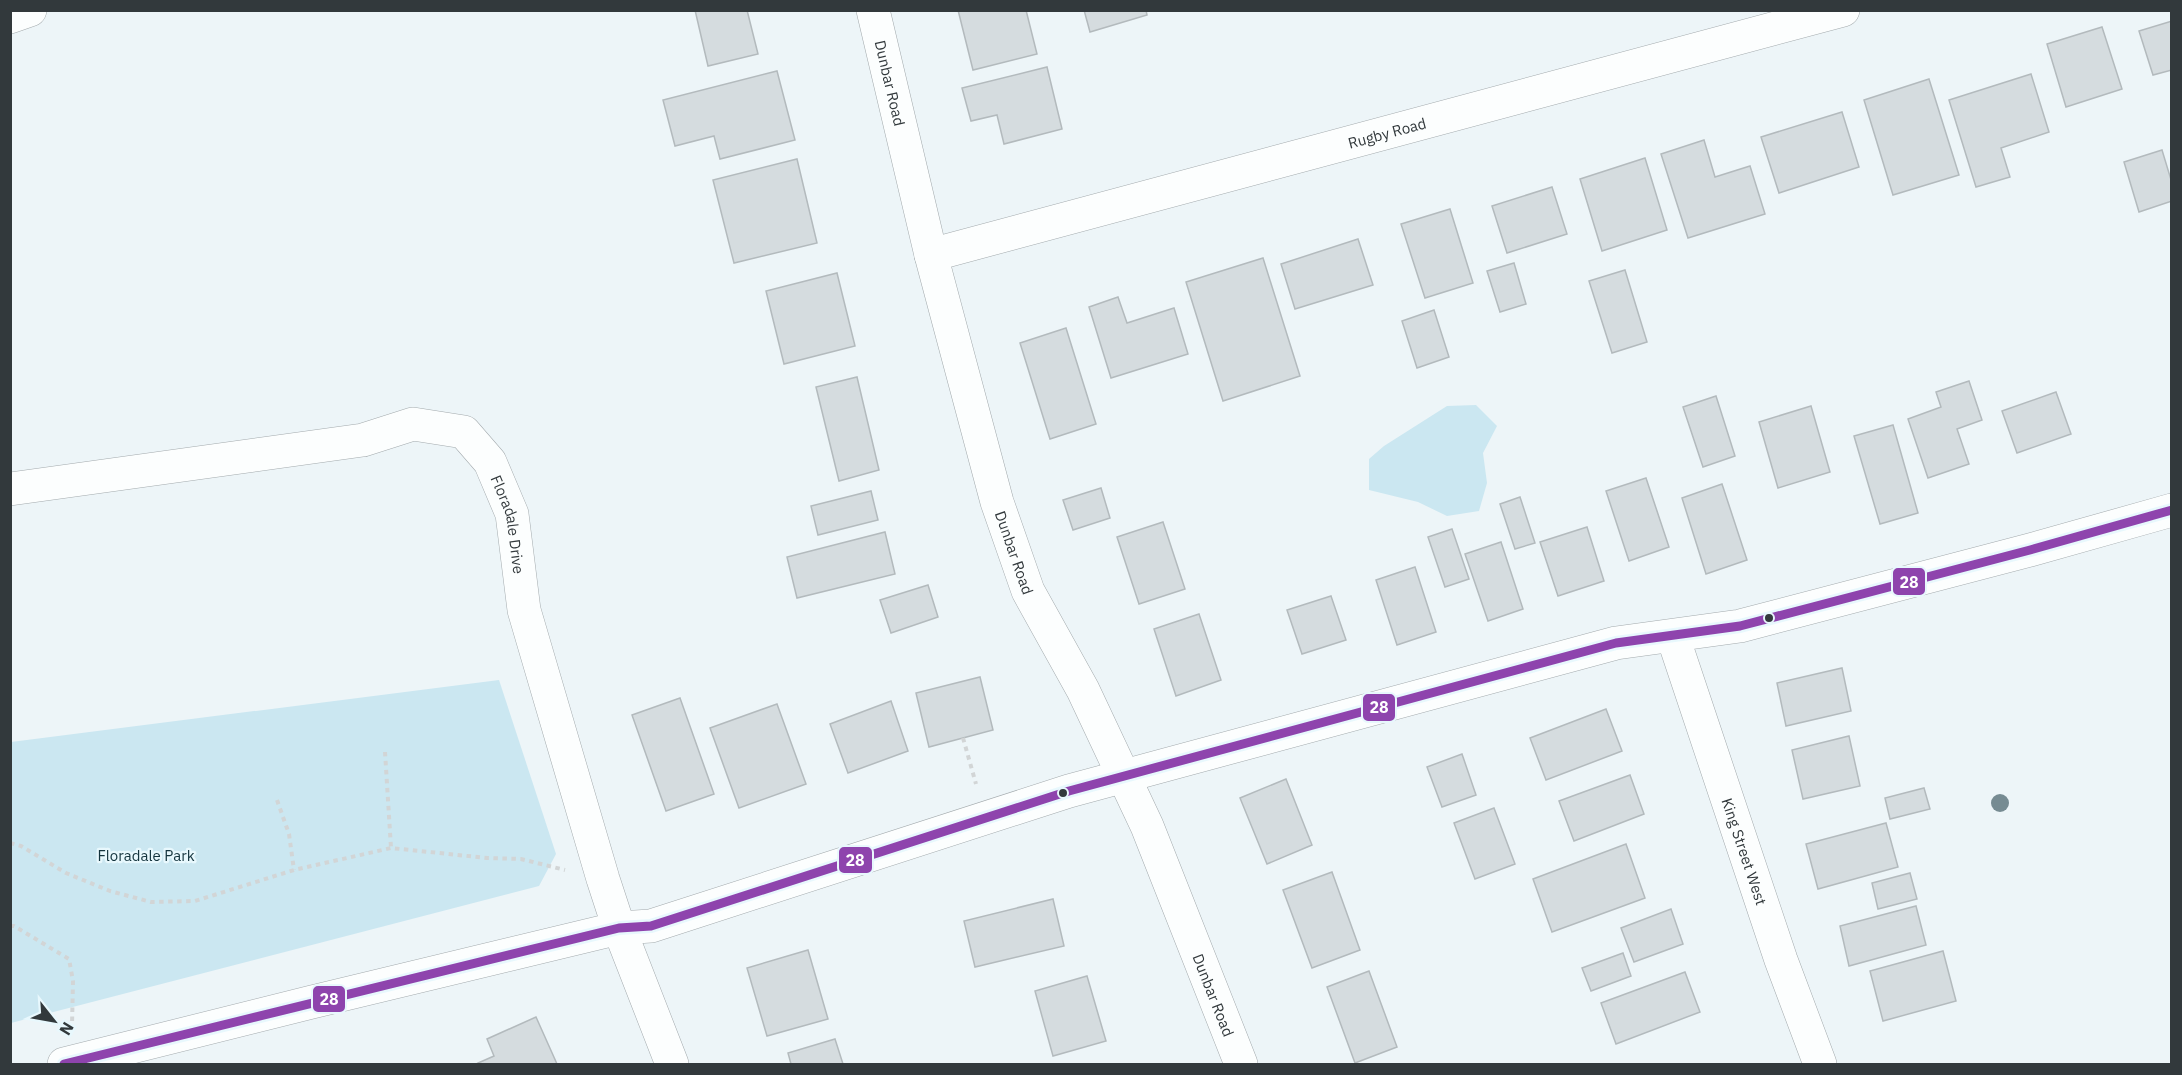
<svg xmlns="http://www.w3.org/2000/svg" width="2182" height="1075" viewBox="0 0 2182 1075" font-family="'IBM Plex Sans',sans-serif">
<rect width="100%" height="100%" fill="#edf5f8"/>
<!-- green -->
<g fill="#cbe7f1">
<path d="M1476 405 1497 426 1483 453 1487 483 1479 511 1447 516 1418 502 1369 490V459L1384 446 1447 406Z"/>
<path d="M499 680 556 854 539 886 11 1023V742Z"/>
</g>
<!-- building -->
<g fill="#d5dcdf" stroke="#b3babd" stroke-width="1.5">
<path d="M695 10H747L758 54 708 66Z"/>
<path d="M958 10H1026L1037 54 973 70Z"/>
<path d="M1084 10H1146L1147 15 1090 32Z"/>
<path d="M2172 21V70L2153 75 2139 31Z"/>
<path d="M2102 27 2122 89 2066 107 2047 44Z"/>
<path d="M1047 67 1062 129 1004 144 997 115 971 121 962 88Z"/>
<path d="M777 71 795 140 720 159 714 136 675 146 663 100Z"/>
<path d="M2031 74 2049 132 2001 148 2010 177 1976 187 1949 100Z"/>
<path d="M1929 79 1959 175 1893 195 1864 100Z"/>
<path d="M1842 112 1859 167 1779 193 1761 137Z"/>
<path d="M1704 140 1715 177 1750 166 1765 214 1688 238 1661 154Z"/>
<path d="M2162 150 2172 183V201L2139 212 2124 162Z"/>
<path d="M1645 158 1667 230 1602 251 1580 179Z"/>
<path d="M797 159 817 243 734 263 713 180Z"/>
<path d="M1552 187 1567 234 1507 253 1492 206Z"/>
<path d="M1450 209 1473 283 1425 298 1401 224Z"/>
<path d="M1358 239 1373 285 1295 309 1281 264Z"/>
<path d="M1263 258 1300 376 1223 401 1186 282Z"/>
<path d="M1514 263 1526 304 1500 312 1487 271Z"/>
<path d="M1625 270 1647 342 1612 353 1589 281Z"/>
<path d="M837 273 855 346 784 364 766 291Z"/>
<path d="M1118 297 1127 323 1174 308 1188 354 1111 378 1089 307Z"/>
<path d="M1434 310 1449 357 1417 368 1402 321Z"/>
<path d="M1066 328 1096 424 1050 439 1020 343Z"/>
<path d="M857 377 879 470 839 481 816 387Z"/>
<path d="M1969 381 1982 420 1957 429 1969 464 1928 478 1908 419 1941 407 1936 392Z"/>
<path d="M2056 392 2071 434 2017 453 2002 411Z"/>
<path d="M1716 396 1735 456 1703 467 1683 407Z"/>
<path d="M1811 406 1830 472 1778 488 1759 422Z"/>
<path d="M1893 425 1918 513 1880 524 1854 436Z"/>
<path d="M1646 478 1669 547 1629 561 1606 491Z"/>
<path d="M1722 484 1747 560 1706 574 1682 498Z"/>
<path d="M1101 488 1110 518 1073 530 1063 500Z"/>
<path d="M871 491 878 520 818 535 811 506Z"/>
<path d="M1520 497 1535 543 1515 549 1500 504Z"/>
<path d="M1163 522 1185 589 1139 604 1117 537Z"/>
<path d="M1587 527 1604 581 1558 596 1540 542Z"/>
<path d="M1452 529 1469 579 1445 587 1428 537Z"/>
<path d="M885 532 895 574 797 598 787 557Z"/>
<path d="M1501 542 1523 609 1488 621 1465 554Z"/>
<path d="M1415 567 1436 632 1397 645 1376 580Z"/>
<path d="M928 585 938 617 891 633 880 600Z"/>
<path d="M1331 596 1346 640 1302 654 1287 610Z"/>
<path d="M1199 614 1221 680 1176 696 1154 629Z"/>
<path d="M1842 668 1851 711 1786 726 1777 683Z"/>
<path d="M980 677 993 730 929 747 916 693Z"/>
<path d="M680 698 714 794 666 811 632 715Z"/>
<path d="M891 701 908 751 848 773 830 724Z"/>
<path d="M777 704 806 784 739 808 710 728Z"/>
<path d="M1606 709 1622 751 1546 780 1530 738Z"/>
<path d="M1849 736 1860 786 1803 799 1792 750Z"/>
<path d="M1462 754 1476 795 1442 807 1427 767Z"/>
<path d="M1630 775 1644 814 1574 841 1559 801Z"/>
<path d="M1286 779 1312 845 1267 864 1240 798Z"/>
<path d="M1924 788 1930 809 1890 819 1885 798Z"/>
<path d="M1494 808 1515 864 1475 879 1454 823Z"/>
<path d="M1886 823 1898 867 1818 889 1806 844Z"/>
<path d="M1626 844 1645 898 1552 932 1533 879Z"/>
<path d="M1332 872 1360 950 1312 968 1283 890Z"/>
<path d="M1910 873 1917 899 1878 909 1872 883Z"/>
<path d="M1053 899 1064 946 975 967 964 921Z"/>
<path d="M1916 906 1926 945 1849 966 1840 926Z"/>
<path d="M1671 909 1683 944 1634 962 1621 928Z"/>
<path d="M808 950 828 1019 767 1036 747 968Z"/>
<path d="M1943 951 1956 1001 1883 1021 1870 971Z"/>
<path d="M1623 953 1631 976 1591 991 1582 968Z"/>
<path d="M1369 971 1397 1047 1355 1063 1327 987Z"/>
<path d="M1685 972 1700 1012 1616 1044 1601 1003Z"/>
<path d="M1087 976 1106 1041 1053 1056 1035 991Z"/>
<path d="M536 1017 557 1064H479L478 1063 494 1056 487 1039Z"/>
<path d="M835 1039 843 1064H791L788 1053Z"/>
</g>
<g fill="none" stroke-linecap="round" stroke-linejoin="round">
<!-- minor casing -->
<g stroke="#a3aaad" stroke-width="34">
<g id="minor">
<path id="s1" d="M873 10 931 255 997 502 1028 591 1083 690 1147 826 1241 1064"/>
<path d="M10 17 30 10"/>
<path id="s2" d="M931 255 1843 10"/>
<path id="s3" d="M10 489 363 440 413 424 464 432 490 462 512 514 524 610 603 879 619 928 672 1064"/>
<path id="s4" d="M1673 637 1781 960 1820 1064"/>
<path d="M64 1064 312 1002 619 928 651 926 1069 791 1616 643 1740 626 2030 550 2172 510"/>
</g>
</g>
<!-- path -->
<g stroke="#d2d5d6" stroke-width="4" stroke-dasharray="4.5 4.5" stroke-linecap="butt">
<path d="M963 738 976 784"/>
<path d="M385 752 391 848"/>
<path d="M277 800 289 834 294 870"/>
<path d="M10 843 21 846 66 873 110 891 151 902 195 901 294 870 391 848 487 858 521 859 565 870"/>
<path d="M10 926H14L69 959 73 981 72 1026"/>
</g>
<!-- minor -->
<use href="#minor" stroke="#fcfefe" stroke-width="33"/>
<!-- bus-1 casing -->
<g stroke="#e8f8fd" stroke-width="14">
<path id="bus-1" d="M64 1064 619 928 651 926 1069 791 1616 643 1740 626 2030 550 2172 510"/>
</g>
<!-- bus-1 -->
<use href="#bus-1" stroke="#8e44ad" stroke-width="9"/>
</g>
<!-- trees -->
<circle fill="#768b92" cx="2000" cy="803" r="9"/>
<!-- markers -->
<g fill="#32393c" stroke="#e8f8fd" stroke-width="2">
<circle cx="1769" cy="618" r="5"/>
<circle cx="1063" cy="793" r="5"/>
</g>
<g text-anchor="middle" dominant-baseline="central" stroke-width="4.5" stroke-linejoin="round" paint-order="stroke">
<!-- street labels -->
<g font-size="15" fill="#32393c" stroke="#e8f8fd">
<text stroke="none"><textPath href="#s1" startOffset="75">Dunbar Road</textPath></text>
<text stroke="none"><textPath href="#s2" startOffset="472">Rugby Road</textPath></text>
<text stroke="none"><textPath href="#s3" startOffset="566">Floradale Drive</textPath></text>
<text stroke="none"><textPath href="#s1" startOffset="561">Dunbar Road</textPath></text>
<text stroke="none"><textPath href="#s4" startOffset="226">King Street West</textPath></text>
<text stroke="none"><textPath href="#s1" startOffset="1047">Dunbar Road</textPath></text>
</g>
<!-- park labels -->
<g font-size="15" fill="#14343e" stroke="#e8f8fd">
<text x="146" y="855">Floradale Park</text>
</g>
</g>
<g stroke="#e8f8fd" stroke-width="2">
<rect x="1892" y="567" width="34" height="29" rx="6" fill="#8e44ad"/>
<rect x="1362" y="693" width="34" height="29" rx="6" fill="#8e44ad"/>
<rect x="838" y="846" width="35" height="28" rx="6" fill="#8e44ad"/>
<rect x="312" y="985" width="34" height="28" rx="6" fill="#8e44ad"/>
</g>
<g font-size="16" text-anchor="middle" font-weight="bold" fill="#fff">
<text x="1909" y="588">28</text>
<text x="1379" y="713">28</text>
<text x="855" y="866">28</text>
<text x="329" y="1005">28</text>
</g>
<!-- border -->
<rect width="2182" height="1075" fill="none" stroke="#32393c" stroke-width="24"/>
<!-- north arrow -->
<g transform="translate(54 1021) rotate(121)" stroke="#e8f8fd" stroke-width="4.5" paint-order="stroke">
<path d="M0-4.5L10 22L0 15L-10 22Z" fill="#32393c"/>
<text y="-9" font-size="16" font-weight="bold" text-anchor="middle" fill="#32393c">N</text>
</g>
</svg>
